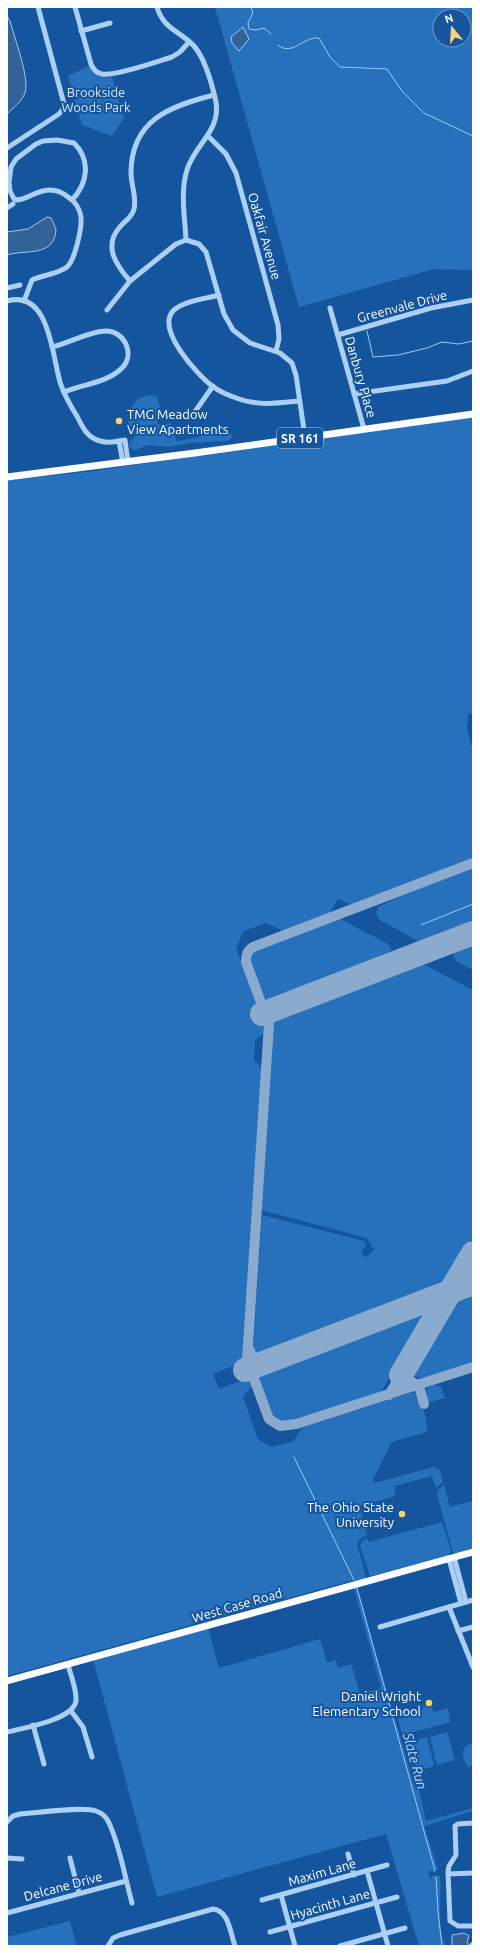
<svg xmlns="http://www.w3.org/2000/svg" width="480" height="1953" viewBox="0 0 480 1953" font-family="Ubuntu,sans-serif">
<rect width="100%" height="100%" fill="#14559e"/>
<!-- green -->
<g fill="#2770bc" fill-rule="evenodd">
<path d="M215 7H473V270L434 269 299 307ZM440 16H464V40H440Z"/>
<path d="M89 66C93 75 102 79 112 77L124 118 112 136 82 125 68 76Z"/>
<path d="M151 395 157 397 162 413 157 419V423L161 425 171 423 175 433 176 441C194 439 212 431 231 433L232 438 227 441 190 443 168 447 147 445 136 450 131 449 129 443 136 436 128 424C129 408 134 396 151 395Z"/>
<path d="M471 416 473 423V713L468 714 467 729 473 752V858L354 903 350 904 338 899 330 913 283 931 266 923 244 931 236 948 264 1022V1034L255 1040 254 1060 262 1068 243 1362 213 1374 219 1389 249 1378 252 1386 243 1397 258 1439 271 1447 293 1442 304 1425 414 1392C421 1396 428 1423 427 1431L424 1433 392 1442 373 1480 374 1483 434 1467 440 1470 443 1482 436 1488 432 1476 394 1486 396 1496 360 1506 367 1535 360 1539 357 1544 366 1577 364 1580 350 1581 7 1676V480L86 472 196 456H204Z"/>
<path d="M473 868V925L427 942H420L378 919 376 913 378 907 406 894Z"/>
<path d="M339 918 388 944 391 950 388 956 270 1001 265 998 249 960 254 951Z"/>
<path d="M473 943V970L456 961 453 956 454 951Z"/>
<path d="M417 964H423L473 990V1237L445 1284 261 1356 253 1351 262 1215 364 1241 366 1246 361 1251 365 1258 374 1250 367 1238 261 1210 272 1025 279 1016Z"/>
<path d="M473 1292V1362L423 1379 416 1377 413 1372 415 1367 453 1302 458 1298Z"/>
<path d="M423 1312 425 1316 381 1392 285 1422 275 1420 258 1380 262 1373Z"/>
<path d="M433 1385 441 1387 445 1398 427 1403 426 1390Z"/>
<path d="M444 1485 450 1507 473 1501V1549L457 1554 453 1552 437 1494 439 1489Z"/>
<path d="M442 1522 451 1551 448 1556 370 1576 360 1545 363 1540 368 1539 369 1542Z"/>
<path d="M357 1586 414 1785H418L426 1821 473 1808V1811L424 1826 438 1869 433 1872 428 1870 430 1879 433 1876H440C442 1898 436 1926 446 1946H419L386 1834 157 1897 93 1659 208 1627 219 1668 320 1639 327 1662 336 1660 338 1668 351 1664 360 1694 381 1688 354 1588Z"/>
<path d="M424 1706H431L434 1712 448 1708 450 1722 404 1735 402 1734 398 1719 420 1713Z"/>
<path d="M447 1732 455 1760 437 1765 430 1737Z"/>
<path d="M427 1737 434 1766 417 1771 409 1742Z"/>
<path d="M473 1743V1765L468 1767C462 1758 459 1746 473 1743Z"/>
<path d="M70 1921 77 1946H7V1937Z"/>
</g>
<!-- water -->
<g fill="#336297" stroke="#9ecaf6">
<path d="M7 16 10 21C14 37 30 78 25 93 22 101 13 108 7 114Z"/>
<path d="M243 27 249 39 239 51 232 43 231 37Z"/>
<path d="M47 217 51 218 56 229C55 258 25 249 7 255V232L28 229Z"/>
<path d="M464 1933 469 1936 467 1942 470 1946H452V1935Z"/>
</g>
<g fill="none" stroke-linecap="round" stroke-linejoin="round">
<!-- stream -->
<g stroke="#9ecaf6" stroke-width="1">
<path d="M251 7 253 13 248 23 249 29 256 30 264 28 271 34"/>
<path d="M278 45C292 57 304 36 319 38L330 57 340 67 387 69 402 91 424 113 473 136"/>
<path d="M367 331 373 357 398 355 427 348 442 342 459 344 473 341"/>
<path d="M421 925 473 904"/>
<path d="M294 1457 354 1580"/>
<path d="M357 1588 435 1871"/>
<path d="M436 1877 438 1912 442 1946"/>
</g>
<!-- taxiway -->
<g stroke="#8aaace" stroke-width="10">
<path d="M473 863 253 947C247 951 246 955 246 962L269 1024 247 1360 269 1419 280 1426 296 1424 473 1367"/>
<path d="M248 1346 251 1354 262 1364"/>
<path d="M389 1395 401 1375 419 1386 424 1404"/>
</g>
<!-- runway -->
<g stroke="#8aaace" stroke-width="24">
<path d="M262 1014 473 933"/>
<path d="M245 1370 473 1283"/>
<path d="M401 1375 473 1253"/>
</g>
<!-- minor -->
<g stroke="#accff4" stroke-width="5">
<path d="M75 7 91 64C93 69 96 73 102 74 114 77 159 61 172 57L180 52 189 42"/>
<path d="M157 7C164 30 179 30 194 46 206 60 212 84 216 102 221 131 194 145 187 170 180 192 185 218 186 240"/>
<path d="M81 31 110 23"/>
<path d="M208 136 226 154 236 173 278 325 279 339 276 351"/>
<path d="M7 148 59 114 63 109 64 104 38 7"/>
<path d="M7 208 13 204"/>
<path d="M130 281C117 266 103 247 119 228 124 221 132 218 134 209 137 198 131 185 131 173 131 120 170 106 214 95"/>
<path d="M7 288 20 285"/>
<path d="M219 295C205 299 183 301 173 311 156 330 197 374 212 386 220 392 230 396 239 399 259 406 279 403 299 401"/>
<path d="M7 301C51 289 52 359 61 385 65 397 72 408 78 418 82 426 86 435 95 439 104 444 115 442 125 440L128 462"/>
<path d="M24 301 32 280C43 275 58 274 67 267 75 260 82 228 81 217 80 209 75 201 68 197 44 178 25 205 14 199L10 191 9 182 11 167 16 159 36 144 43 141 57 140 74 143C91 160 88 183 72 200"/>
<path d="M330 308 364 429"/>
<path d="M107 310 130 281 176 244 186 240 199 244 206 252 224 314 233 330 250 343 280 353 292 363 296 375 305 437"/>
<path d="M338 335 431 308 473 300"/>
<path d="M52 347C69 343 90 331 106 331 124 331 135 353 123 367 108 383 83 384 64 392"/>
<path d="M354 394 447 381 473 371"/>
<path d="M194 413 213 386"/>
<path d="M119 441 123 463"/>
<path d="M454 1557 466 1602"/>
<path d="M449 1559 461 1603"/>
<path d="M449 1607 473 1667"/>
<path d="M380 1627 473 1600"/>
<path d="M458 1631 473 1627"/>
<path d="M71 1711 83 1727 92 1757"/>
<path d="M33 1725 44 1764"/>
<path d="M7 1732C23 1728 73 1720 76 1701 77 1690 71 1676 68 1665"/>
<path d="M7 1822 13 1816 20 1814C36 1813 83 1806 96 1811 102 1813 107 1818 109 1823 120 1846 125 1878 132 1903"/>
<path d="M473 1823 458 1824 455 1826 456 1855 449 1866 448 1872 450 1921 458 1926H473"/>
<path d="M348 1854 354 1875"/>
<path d="M7 1858 22 1859"/>
<path d="M70 1858 79 1893"/>
<path d="M367 1871 388 1946"/>
<path d="M448 1874 473 1873"/>
<path d="M281 1895 295 1946"/>
<path d="M262 1900 387 1865"/>
<path d="M7 1913 126 1881"/>
<path d="M270 1932 397 1897"/>
<path d="M108 1946 113 1938 120 1935 213 1909C229 1911 230 1932 235 1946"/>
<path d="M340 1946 405 1928"/>
<path d="M471 1946 473 1944"/>
</g>
<!-- major -->
<g stroke="#f9fbff" stroke-width="7">
<path d="M7 477 195 453 473 414"/>
<path d="M7 1681 473 1552"/>
</g>
</g>
<!-- markers -->
<g fill="#ffd06f" stroke="#14559e" stroke-width="1.5">
<circle cx="119" cy="421" r="4"/>
<circle cx="402" cy="1514" r="4"/>
<circle cx="429" cy="1703" r="4"/>
</g>
<g text-anchor="middle" dominant-baseline="central" stroke-width="4" stroke-linejoin="round" paint-order="stroke">
<!-- shield labels -->
<rect fill="#14559e" stroke="#b8cce2" stroke-width="1" x="277" y="428" width="46" height="20" rx="3"/>
<g font-size="12" font-weight="bold" fill="#fff">
<text x="300" y="438">SR 161</text>
</g>
<!-- park labels -->
<g font-size="13" fill="#d4e8fd" stroke="#14559e">
<text x="96" y="92">Brookside<tspan x="96" dy="15">Woods Park</tspan></text>
</g>
<!-- street labels -->
<g font-size="13" fill="#fff" stroke="#14559e">
<text transform="translate(265 236) rotate(74)">Oakfair Avenue</text>
<text transform="translate(402 306) rotate(-15)">Greenvale Drive</text>
<text transform="translate(361 377) rotate(74)">Danbury Place</text>
<text transform="translate(237 1605) rotate(-16)">West Case Road</text>
<text transform="translate(322 1872) rotate(-16)">Maxim Lane</text>
<text transform="translate(63 1886) rotate(-15)">Delcane Drive</text>
<text transform="translate(330 1904) rotate(-16)">Hyacinth Lane</text>
</g>
<!-- poi labels -->
<g font-size="13" fill="#fff" stroke="#14559e" text-anchor="end">
<text x="127" y="414" text-anchor="start">TMG Meadow<tspan x="127" dy="15">View Apartments</tspan></text>
<text x="394" y="1507">The Ohio State<tspan x="394" dy="15">University</tspan></text>
<text x="421" y="1696">Daniel Wright<tspan x="421" dy="15">Elementary School</tspan></text>
</g>
<!-- water labels -->
<g font-size="14" font-style="italic" fill="#b9d9fa" stroke="#14559e">
<text transform="translate(415 1761) rotate(75)">Slate Run</text>
</g>
</g>
<!-- border -->
<rect width="480" height="1953" fill="none" stroke="#ffffff" stroke-width="16"/>
<!-- north arrow -->
<g transform="translate(452 28) rotate(342)"><circle r="19" fill="#14559e" stroke="#7299c5"/>
<path d="M0-3L7 15L0 10L-7 15Z" fill="#ffd06f"/>
<text y="-6" font-size="11" font-weight="bold" text-anchor="middle" fill="#ffffff">N</text>
</g>
</svg>
